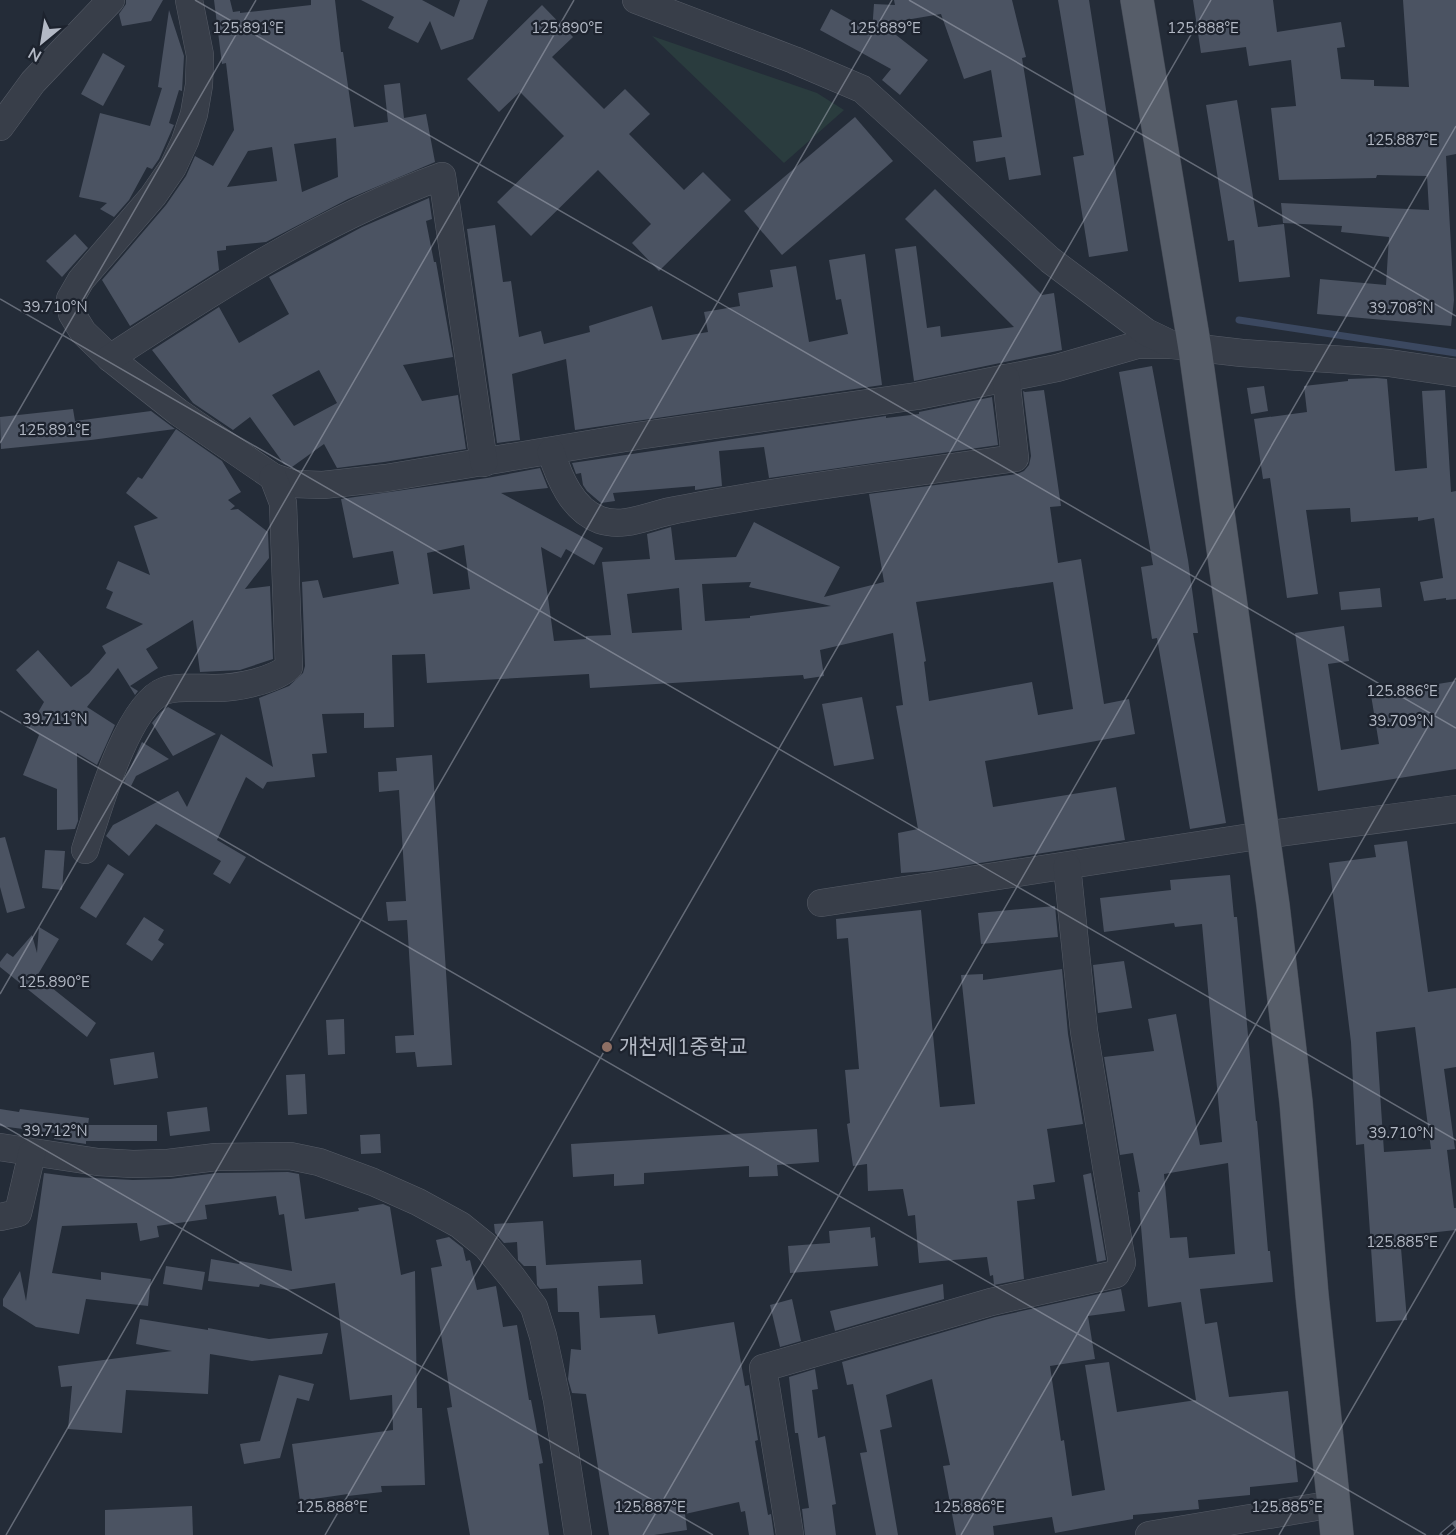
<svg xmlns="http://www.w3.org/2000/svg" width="1456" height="1535" viewBox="0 0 1456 1535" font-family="'Nunito Sans','Noto Sans KR',sans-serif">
<rect width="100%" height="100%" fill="#242c38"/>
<!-- green -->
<path fill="#2a3c3e" d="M652 36 817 93 844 110 784 163Z"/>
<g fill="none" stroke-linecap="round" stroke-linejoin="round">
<!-- stream -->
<path stroke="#3b4860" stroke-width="7" d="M1239 320 1456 353"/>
</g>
<!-- building -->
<g fill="#4b5362" fill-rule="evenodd">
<path d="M126 0H163L151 21 122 26 119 14 126 4Z"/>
<path d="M214 0H230L233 12 240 11V13L311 5V0H335L341 52H343L354 127 388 122 384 85 400 83 404 118 426 114 435 162 348 199 266 242 226 246V250L217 251 219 270 130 326 102 280 166 205 186 176 195 156 213 166 234 130 226 63 222 64ZM336 138 338 177 302 192 294 144ZM272 147 277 181 227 187 248 151Z"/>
<path d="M361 0H422L454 17 460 0H488L473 39 441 50 430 21 418 43 388 28 394 17Z"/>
<path d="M894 0H1012L1026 57 1022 58 1041 175 1009 180 1005 157 976 162 973 141 1002 137 991 70 964 79 941 14 882 24 928 60 900 95 882 80 891 69 820 30 831 9 872 32 874 4 895 5Z"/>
<path d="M1058 0H1089L1128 251 1089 257 1073 157 1084 155Z"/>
<path d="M1193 0H1273L1277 32 1341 22 1345 47 1337 48 1341 79 1374 80V86L1409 87 1403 0H1456V154L1446 156 1454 300 1451 326 1317 314 1320 279 1386 285 1389 237 1341 232 1342 226 1283 223 1281 203 1429 210 1427 176 1377 175 1376 178 1279 180 1271 108 1296 106 1291 60 1249 66 1246 47 1201 53Z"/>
<path d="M542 5 573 37 552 57 604 109 625 89 650 114 629 134 684 190 703 172 731 200 659 271 632 243 651 224 598 170 531 236 497 202 564 136 520 92 499 112 467 79Z"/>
<path d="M169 10 184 56 182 91 179 90 169 123 174 125 159 159 152 169 147 167 129 200 114 217 100 209 107 203 79 197 100 113 150 126 162 88 158 87Z"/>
<path d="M103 53 125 66 103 106 81 94Z"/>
<path d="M1237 100 1258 227 1284 224 1290 277 1239 282 1234 240 1228 241 1206 105Z"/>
<path d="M855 117 893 161 782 255 744 211Z"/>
<path d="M935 189 1042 295 1054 293 1062 350 914 381 895 249 916 246 927 328 940 326 941 337 1014 327 905 219Z"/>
<path d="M429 198 432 219 426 221 434 262H436L453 357 403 365 422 401 458 395 466 449 384 462 337 468 324 444 292 467 284 464 250 417 233 430 193 403 152 350 219 307 239 343 289 314 269 277 362 227ZM319 370 337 403 294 426 272 395Z"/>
<path d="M495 225 503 282 511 281 519 337 541 331 544 344 590 332 589 326 652 306 662 340 708 332 704 312 740 306 738 293 773 287 770 270 796 266 809 342 848 334 841 299 836 300 829 260 865 254 882 385 575 430 566 359 512 374 520 440 497 443 467 229Z"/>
<path d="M75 234 88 248 62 277 46 261Z"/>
<path d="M1152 366 1188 560 1198 633H1193L1226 823 1190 829 1157 638 1152 639 1141 567 1153 565 1119 372Z"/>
<path d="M1377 378 1387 379 1395 471 1427 468 1422 391 1445 390 1451 492 1456 491V599L1446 600V598L1424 601 1420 582 1443 578 1434 518 1418 521V517L1351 522 1350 508 1306 510 1318 594 1287 598 1270 478 1263 479 1254 419 1307 412 1304 386 1348 381V379Z"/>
<path d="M1264 386 1268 411 1251 414 1247 388Z"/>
<path d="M1044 390 1061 506 1050 507 1058 563 1081 559 1104 704 1129 699 1135 734 985 761 993 807 1116 787 1125 840 929 871 901 873 898 833 918 829 896 706 903 705 893 633 820 650 824 676 804 679 803 675 590 688 589 674 427 683 425 654 392 655 394 727 364 728V713L322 714 327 753 312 754 315 777 267 782 263 789 246 777 217 840 246 857 230 884 213 874 221 861 156 824 129 856 106 836 113 825 178 791 187 807 221 734 273 767 259 698 289 686 303 673 305 666 302 582 318 580 323 598 399 584 393 551 353 558 341 499 487 478 540 468 548 488 501 493 603 548 594 565 566 549 561 558 541 547 554 641 586 639V636L611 635 602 562 650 559 647 534 671 527 675 560 736 557 754 522 840 567 824 597 884 582 869 494 1017 474 1024 471 1029 465 1031 456 1023 391 1025 392ZM464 545 470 589 433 594 427 553ZM751 582 749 587 831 606 750 616V618L705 621 702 584ZM1053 582 1073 709 1038 715 1032 682 929 701 924 662 926 661 916 602ZM679 588 682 630 632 633 627 594Z"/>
<path d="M992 397 998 445 769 478 764 447 719 451 722 486 695 490V486L613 493 615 501 601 503 587 491 583 485 581 473 576 474 572 463 886 416V418L919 414V412Z"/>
<path d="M73 409 75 421 151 411 175 429 91 440 1 449 0 417Z"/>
<path d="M176 429 222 461 241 492 228 500 235 506 230 510 238 509 268 532 269 558 245 589 270 586 273 659 240 670 200 672 193 620 146 649 158 668 130 686 138 691 135 695 118 668 87 707 115 725 97 765 77 753 78 821 75 829 57 830V789L23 775 39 735 29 728 44 702 16 670 38 650 71 687 89 673 106 653 102 646 143 624 106 608 113 592 106 589 118 561 150 575 134 526 158 518 126 493 138 477 142 479Z"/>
<path d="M1380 588 1382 607 1341 610 1339 592Z"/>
<path d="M1344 626 1349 661 1328 664 1341 750 1379 744 1371 695 1456 681V769L1318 791 1295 633Z"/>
<path d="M862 697 874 759 834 766 822 704Z"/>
<path d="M168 707 198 724 216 734 173 756 152 723 161 712Z"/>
<path d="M142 742 169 759 136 776 131 786 124 782Z"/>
<path d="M432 755 452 1065 417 1067 415 1052 396 1053 395 1036 414 1035 407 920 388 921 386 902 406 901 399 790 379 792 378 772 397 771 396 758Z"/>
<path d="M5 837 25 908 7 913 0 887V838Z"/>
<path d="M1407 841 1428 992 1456 988V1067L1444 1069 1455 1149 1447 1150 1454 1208H1456V1230L1400 1236 1407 1320 1376 1322 1364 1144 1356 1145 1351 1042 1329 863 1376 857 1374 845ZM1415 1027 1431 1149 1384 1152 1376 1032Z"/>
<path d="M45 850 65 851 62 890 42 888Z"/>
<path d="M108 864 124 874 96 918 80 908Z"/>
<path d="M1230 875 1234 917H1237L1256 1121H1257L1268 1251H1270L1273 1282 1200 1289 1205 1324 1217 1322 1229 1397 1288 1391 1298 1482 1250 1487V1495L1198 1500 1199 1509 1133 1515V1519L1082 1528 1055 1533 1052 1517 993 1526 994 1535H956L943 1466 950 1465 932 1379 886 1395 892 1427 880 1430 898 1535H876L860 1453 867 1452 853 1384 847 1385 842 1362 995 1317 1121 1289 1125 1311 1088 1316 1095 1359 1050 1366 1061 1441 1064 1440 1072 1496 1105 1490 1085 1365 1109 1362 1117 1412 1196 1400 1181 1302 1148 1307 1138 1192H1140L1133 1153 1120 1155 1104 1057 1154 1051 1148 1019 1176 1014 1200 1145 1222 1142 1202 924 1175 927 1174 923 1104 932 1100 898 1171 890 1170 880ZM1228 1163 1235 1254 1189 1258 1187 1237 1170 1238 1164 1174Z"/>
<path d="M1055 906 1058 937 981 944 978 913Z"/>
<path d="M921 910 940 1107 975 1104 961 975 983 974V980L1062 969 1068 1034 1083 1124 1047 1129 1055 1182 1033 1185 1035 1199 1017 1201 1024 1279 994 1285 993 1275 990 1276 987 1257 919 1263 915 1215 908 1216 903 1189 868 1191 867 1164 853 1166 847 1124 850 1123 845 1070 859 1069 848 938 837 939 836 919Z"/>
<path d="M144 917 164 930 158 940 164 944 152 961 126 944Z"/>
<path d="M39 927 59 939 37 976 96 1023 87 1037 0 967V962L7 953 13 957 32 935 37 953Z"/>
<path d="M1124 961 1132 1008 1098 1013 1093 965Z"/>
<path d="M344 1019 345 1054 328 1055 326 1020Z"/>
<path d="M154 1052 158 1078 114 1085 110 1059Z"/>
<path d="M305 1074 307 1114 288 1115 286 1075Z"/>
<path d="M207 1107 210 1131 170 1136 167 1112Z"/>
<path d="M0 1109 19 1112 20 1109 89 1118 88 1125H157V1141H86V1144L54 1139V1133L0 1126Z"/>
<path d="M817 1129 819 1162 777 1165 778 1176 749 1177V1166L644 1173V1184L614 1186V1174L573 1177 571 1144Z"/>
<path d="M380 1134 381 1153 361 1154 360 1135Z"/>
<path d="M288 1172 299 1174 305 1219 359 1211 358 1208 383 1204 390 1207 401 1275 415 1271 417 1408H422L425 1485 381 1486 382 1492 348 1496V1494L300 1501 292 1444 393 1430 392 1395 350 1400 335 1283 287 1290 260 1284 259 1287 208 1281 211 1259 239 1264 240 1261 292 1271 284 1214 279 1215 276 1196 205 1205 207 1219 157 1226 159 1237 140 1241 137 1223 62 1226 52 1273 101 1280V1272L151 1279 148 1306 86 1299 79 1334 36 1327 3 1306V1299L20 1271 26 1301 44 1173 74 1177 133 1180 170 1179 217 1173Z"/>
<path d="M1091 1173 1106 1260 1097 1262 1083 1175Z"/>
<path d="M543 1221 546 1265 641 1260 643 1284 598 1286 600 1318 655 1315 658 1334 734 1322 745 1386 749 1385 758 1440 755 1441 768 1515 771 1514 774 1535H749L745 1511 741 1512 739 1502 685 1514 687 1530 654 1535H609L586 1394 572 1393 568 1379 571 1349 581 1350 579 1312H558L557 1288 540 1289 537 1285 536 1266H524L518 1260 517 1242 504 1243 495 1233 494 1224Z"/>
<path d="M870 1227 871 1238 875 1237 878 1266 790 1273 788 1246 830 1243 829 1231Z"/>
<path d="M449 1237 463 1248 466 1261 470 1260 477 1290 496 1286 503 1327 517 1325 529 1400H531L543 1463 539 1464 549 1535H470L447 1408 452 1407 431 1268 442 1266 436 1240Z"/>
<path d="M166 1266 205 1272 202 1290 163 1284Z"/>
<path d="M943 1284 944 1299 835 1331 830 1311Z"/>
<path d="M792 1299 801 1341 780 1347 770 1305Z"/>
<path d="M140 1319 208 1330V1328L269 1339 328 1333 322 1354 252 1361 210 1354 208 1394 126 1390 122 1433 68 1429 72 1386 61 1387 58 1366 172 1351 136 1344Z"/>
<path d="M815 1369 818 1389 812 1390 818 1438 825 1436 836 1504 832 1505 836 1535H805L802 1509 809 1508 798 1433H795L789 1377Z"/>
<path d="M279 1375 314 1384 309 1401 297 1398 280 1458 244 1464 240 1444 260 1441Z"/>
<path d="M192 1506 193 1535H105V1510Z"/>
</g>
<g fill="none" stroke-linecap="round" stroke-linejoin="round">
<!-- minor casing -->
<g stroke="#565c67" stroke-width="28">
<g id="minor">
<path d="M189 0 200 55 199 85 194 114 185 141 173 167 153 196 81 280 70 299 72 314 83 332 110 358 178 412 273 477 294 484 323 485 386 478 637 436 917 396 1057 368 1137 345H1173"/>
<path d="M636 0 794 60 862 89 1050 260 1146 332 1173 345 1242 353 1389 363 1456 373"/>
<path d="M0 127 33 82 111 0"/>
<path d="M110 358C216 289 323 219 442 176L484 463"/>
<path d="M551 452C559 477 572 510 600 520 624 528 647 516 671 511 695 506 719 502 743 498 833 482 924 472 1015 458L1006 378"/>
<path d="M85 850C97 813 127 705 164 691 177 686 201 688 215 688 236 688 273 681 289 667L283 503 273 477"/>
<path d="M821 903 1264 835 1456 809"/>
<path d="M0 1147 98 1162 133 1164 168 1163 216 1157 290 1156 319 1162 373 1182 418 1202 460 1225 486 1246 512 1277 534 1307 543 1336 557 1400 578 1535"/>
<path d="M0 1217 18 1213 32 1153"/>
<path d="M790 1535 763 1368 991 1302 1116 1274 1122 1263 1084 1031 1067 866"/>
<path d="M1149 1535 1334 1504"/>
</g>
</g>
<!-- major casing -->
<g stroke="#414752" stroke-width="34">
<path id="major" d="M1137 0 1195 349 1273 905 1296 1102 1312 1295 1337 1535"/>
</g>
<!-- minor -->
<use href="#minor" stroke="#383e49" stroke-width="27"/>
<!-- major -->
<use href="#major" stroke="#565d69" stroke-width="33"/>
<!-- rail casing -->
<g stroke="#5c6472" stroke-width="7">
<path id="rail" d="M1443 1535 1456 1524"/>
</g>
<!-- rail -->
<use href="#rail" stroke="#1d232e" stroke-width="4.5" stroke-dasharray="14" stroke-linecap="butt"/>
</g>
<!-- ticks -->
<path fill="none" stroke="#b3b9c5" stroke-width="1.5" stroke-opacity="0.45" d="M195 0 1456 728M909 0 1456 316M0 299 1456 1140M0 443 256 0M0 711 1426 1535M0 994 574 0M0 1124 713 1535M6 1535 892 0M325 1535 1211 0M643 1535 1456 126M961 1535 1456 678M1279 1535 1456 1229"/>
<!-- markers -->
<circle fill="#8d6e63" stroke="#1d232e" stroke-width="2" cx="607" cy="1047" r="6"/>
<g text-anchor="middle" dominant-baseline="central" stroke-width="4.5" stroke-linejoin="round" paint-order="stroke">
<!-- poi labels -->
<g font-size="21" fill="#b3b9c5" stroke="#1d232e" text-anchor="start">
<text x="619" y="1047">개천제1중학교</text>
</g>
</g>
<g font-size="15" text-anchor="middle" fill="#b3b9c5" stroke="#1d232e" stroke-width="4.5" stroke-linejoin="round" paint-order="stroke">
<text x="248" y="33">125.891°E</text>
<text x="567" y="33">125.890°E</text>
<text x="885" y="33">125.889°E</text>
<text x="1203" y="33">125.888°E</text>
<text x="1402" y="145">125.887°E</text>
<text x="55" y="312">39.710°N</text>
<text x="1401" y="313">39.708°N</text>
<text x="54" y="435">125.891°E</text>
<text x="1402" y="696">125.886°E</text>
<text x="55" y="724">39.711°N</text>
<text x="1401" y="726">39.709°N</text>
<text x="54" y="987">125.890°E</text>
<text x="55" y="1136">39.712°N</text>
<text x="1401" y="1138">39.710°N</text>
<text x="1402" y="1247">125.885°E</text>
<text x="332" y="1512">125.888°E</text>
<text x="650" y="1512">125.887°E</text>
<text x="969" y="1512">125.886°E</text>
<text x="1287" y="1512">125.885°E</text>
</g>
<!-- north arrow -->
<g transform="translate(42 42) rotate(210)" stroke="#1d232e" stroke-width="4.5" paint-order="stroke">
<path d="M0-4.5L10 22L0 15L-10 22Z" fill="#b3b9c5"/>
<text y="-9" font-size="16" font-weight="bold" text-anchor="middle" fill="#b3b9c5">N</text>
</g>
</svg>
